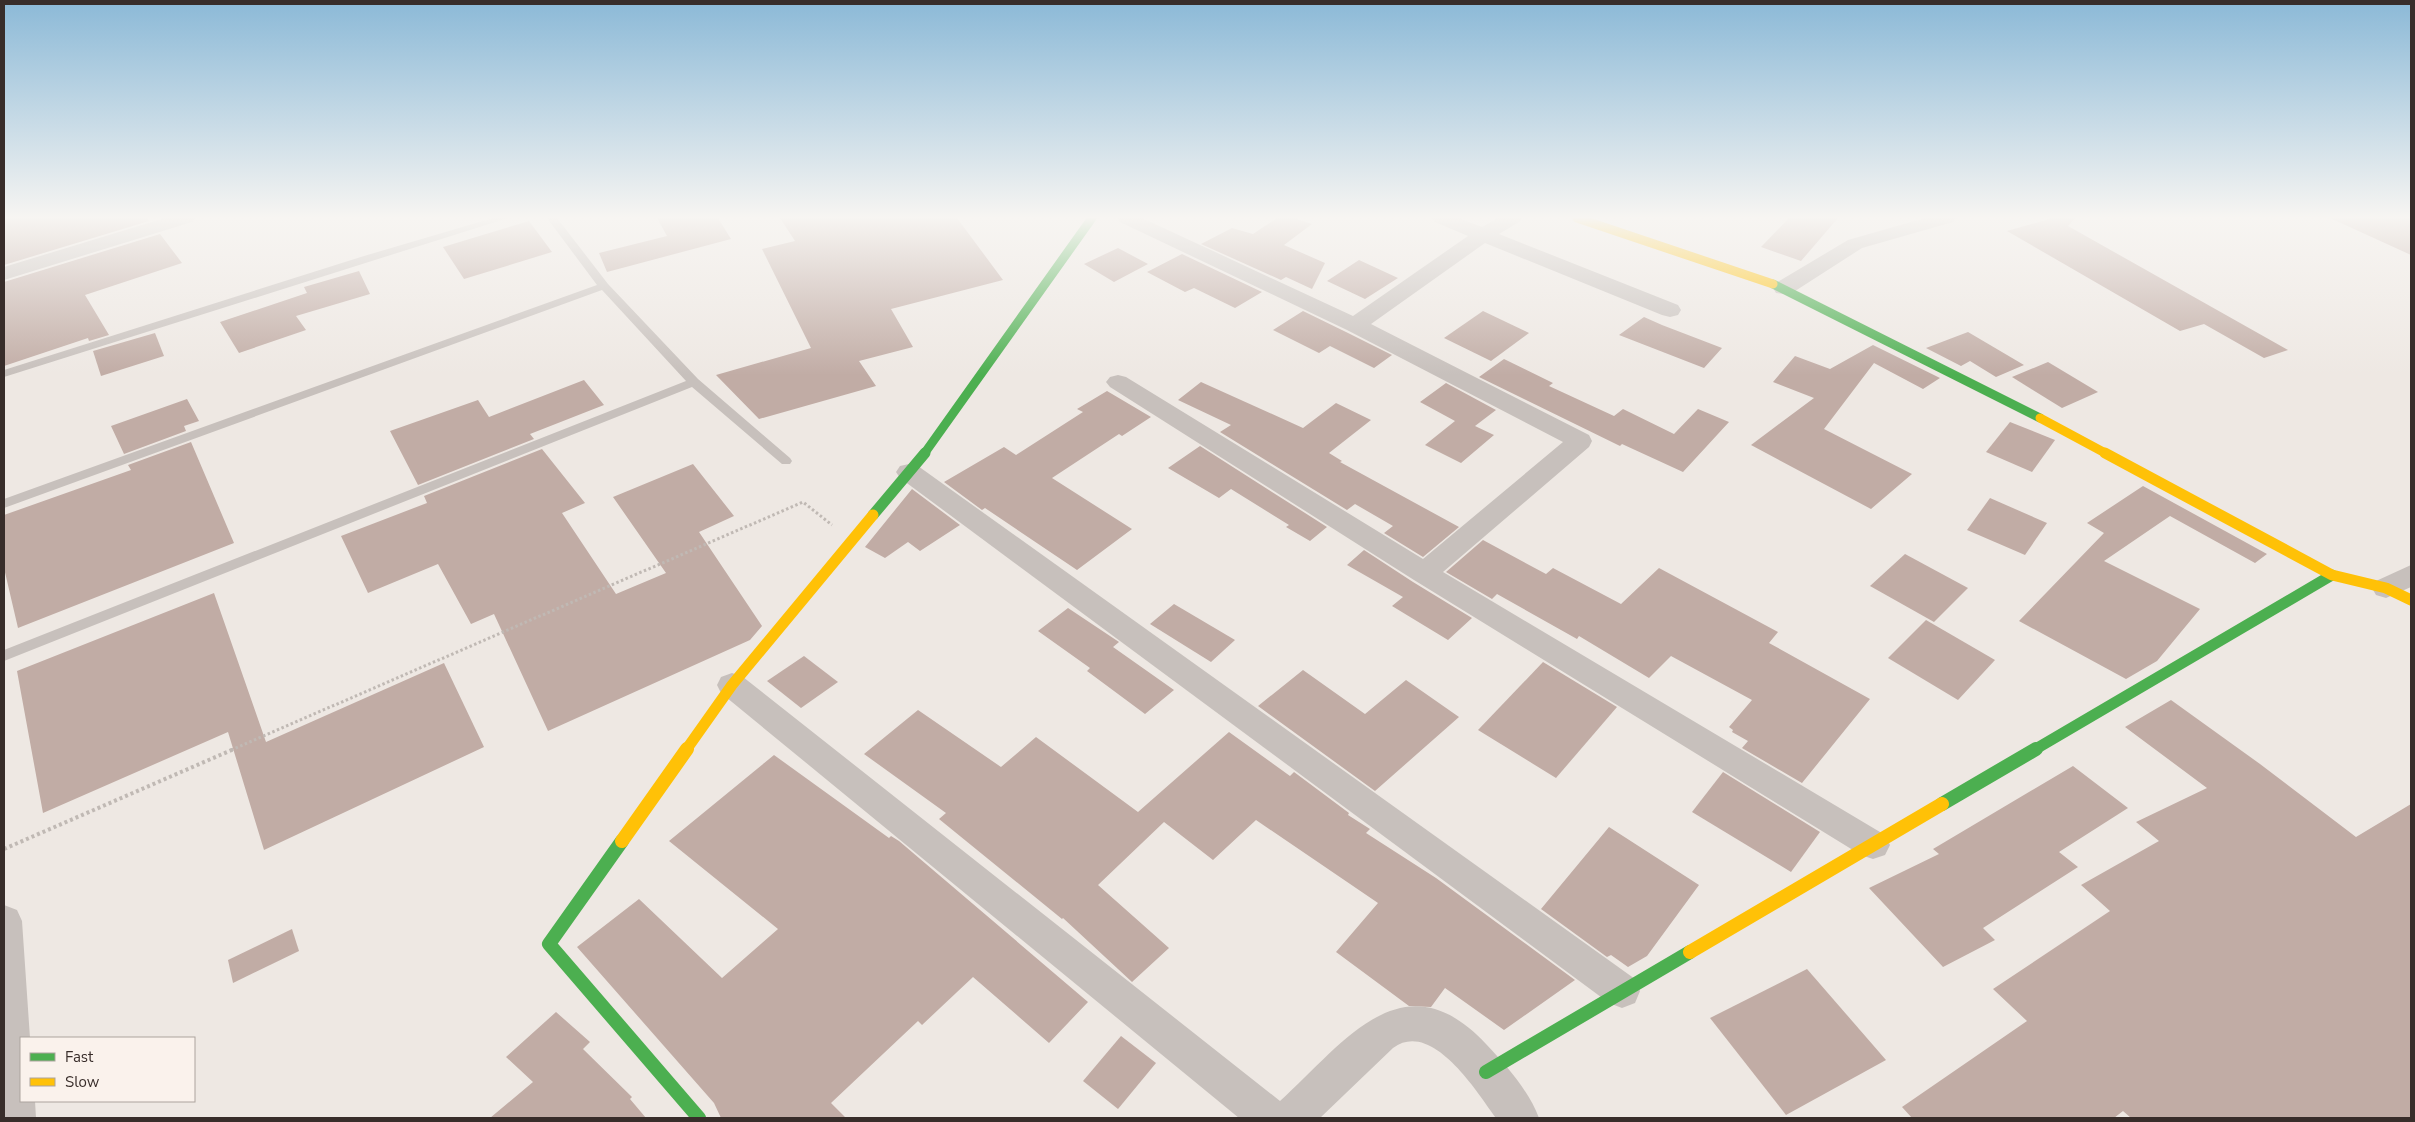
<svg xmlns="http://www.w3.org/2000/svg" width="2415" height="1122" viewBox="0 0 2415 1122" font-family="'Nunito Sans',sans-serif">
<rect width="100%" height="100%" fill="#eee8e3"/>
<!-- building -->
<g fill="#c1aca5">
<path d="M4 218H147L149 221 4 265Z"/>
<path d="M657 218H718L731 239 607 272 599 253 667 236Z"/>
<path d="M780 218H957L1003 280 891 309 913 347 859 361 876 386 759 419 716 375 811 348 762 249 795 241Z"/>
<path d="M1277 218H1294L1312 224 1284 245 1325 263 1312 289 1286 277 1281 280 1201 244 1232 228 1253 234Z"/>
<path d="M1789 218H1838L1801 261 1761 247Z"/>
<path d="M2053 218H2075L2068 226 2288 350 2264 358 2204 324 2180 331 2007 231Z"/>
<path d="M2330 218H2411V255Z"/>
<path d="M529 221 552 252 464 279 443 247Z"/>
<path d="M160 234 182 263 85 295 109 335 89 341 88 338 4 366V282Z"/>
<path d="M1118 248 1148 264 1114 282 1084 264Z"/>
<path d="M1182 254 1262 292 1235 308 1194 288 1185 292 1147 272Z"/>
<path d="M1359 260 1398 278 1365 299 1327 281Z"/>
<path d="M359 271 370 294 296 316 306 330 239 353 220 322 307 293 304 287Z"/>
<path d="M1303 311 1346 332 1392 355 1374 368 1330 346 1319 353 1273 330Z"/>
<path d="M1483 311 1529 333 1491 361 1444 338Z"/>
<path d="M1644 317 1662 325 1722 348 1704 368 1619 335Z"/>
<path d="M1968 332 2024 365 1996 377 1970 361 1961 366 1926 348Z"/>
<path d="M155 333 164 356 101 376 93 351Z"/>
<path d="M1873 345 1940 378 1923 389 1874 363 1824 429 1912 474 1871 509 1751 445 1814 398 1773 382 1795 356 1830 369Z"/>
<path d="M1504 359 1553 383 1549 386 1614 416 1623 409 1674 434 1698 409 1729 422 1683 472 1622 444 1620 446 1479 377Z"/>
<path d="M2048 362 2098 392 2062 408 2012 377Z"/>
<path d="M584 380 604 405 530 434 534 439 418 485 390 431 478 400 489 417Z"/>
<path d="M1201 382 1303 428 1336 403 1371 420 1329 453 1342 461 1340 462 1459 527 1423 557 1384 533 1393 526 1355 504 1347 510 1220 432 1231 425 1178 400Z"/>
<path d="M1446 383 1496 410 1475 426 1494 435 1461 463 1425 445 1455 421 1420 402Z"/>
<path d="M1107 391 1151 417 1122 436 1119 434 1052 478 1132 529 1077 570 985 508 982 510 944 482 1004 447 1016 455 1083 412 1077 409Z"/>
<path d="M187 399 199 421 184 426 186 431 124 454 111 426Z"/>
<path d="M2010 422 2055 440 2032 472 1986 452Z"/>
<path d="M191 442 234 543 18 628 4 568V515L131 470 128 465Z"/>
<path d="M1200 446 1327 527 1310 541 1286 527 1289 525 1231 489 1219 498 1168 468Z"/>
<path d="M542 449 585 503 562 513 616 594 666 573 613 497 693 464 734 516 699 532 762 626 750 640 548 731 494 614 471 624 438 564 368 593 341 536 427 503 424 496Z"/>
<path d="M2143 486 2267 554 2255 563 2170 516 2104 561 2200 609 2157 661 2126 679 2019 621 2104 533 2087 523Z"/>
<path d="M912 489 960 525 920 551 908 542 885 558 865 547Z"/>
<path d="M1990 498 2047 523 2025 555 1967 530Z"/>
<path d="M1483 540 1546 574 1553 568 1621 604 1659 568 1778 632 1769 643 1870 699 1802 783 1742 748 1748 741 1732 732 1733 730 1729 727 1752 700 1671 656 1649 678 1579 636 1577 639 1497 594 1492 599 1446 572Z"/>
<path d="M1364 550 1413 582 1472 618 1448 640 1392 606 1403 597 1347 565Z"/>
<path d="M1905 554 1968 588 1934 622 1870 586Z"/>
<path d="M214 593 266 742 444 663 484 747 264 850 228 732 43 813 17 671Z"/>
<path d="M1174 604 1235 640 1211 662 1150 624Z"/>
<path d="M1068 608 1119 642 1113 647 1174 690 1145 714 1087 671 1090 668 1038 631Z"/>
<path d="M1926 620 1995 660 1958 700 1888 658Z"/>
<path d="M804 656 838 682 801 708 767 681Z"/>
<path d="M1543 662 1617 707 1556 778 1478 730Z"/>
<path d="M1303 670 1365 714 1406 680 1459 717 1375 791 1258 706Z"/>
<path d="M2171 700 2260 764 2356 837 2411 804V1118H2131L2123 1111 2114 1118H1912L1902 1107 2027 1021 1993 989 2110 911 2081 885 2159 841 2136 822 2207 788 2125 727Z"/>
<path d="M918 710 1001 767 1036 737 1138 812 1229 732 1290 776 1294 772 1349 813 1348 815 1370 829 1366 833 1436 878 1575 980 1504 1030 1445 988 1431 1007 1409 1006 1336 952 1378 903 1256 820 1213 860 1164 822 1098 885 1169 948 1132 982 1063 918 1062 919 939 819 946 813 864 754Z"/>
<path d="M774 755 889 838 891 836 899 841 1088 1002 1049 1043 973 977 922 1025 918 1021 831 1103 846 1118H721L714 1103 577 947 639 899 722 978 778 929 669 841Z"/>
<path d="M2073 766 2128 808 2059 852 2078 867 1983 928 1995 940 1943 967 1869 888 1939 854 1933 849Z"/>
<path d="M1723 772 1820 832 1791 872 1692 812Z"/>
<path d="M1609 827 1699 885 1647 956 1628 967 1611 955 1607 957 1541 909Z"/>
<path d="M292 929 299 951 233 983 228 960Z"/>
<path d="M1807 969 1886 1060 1786 1115 1710 1018Z"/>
<path d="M556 1012 590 1042 583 1049 632 1097 630 1099 646 1118H490L533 1082 506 1057Z"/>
<path d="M1121 1036 1156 1063 1118 1109 1083 1081Z"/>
</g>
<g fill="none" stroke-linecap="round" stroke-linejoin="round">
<!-- path-far1 -->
<path stroke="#c0b9b4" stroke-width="3" stroke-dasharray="2.5 2.5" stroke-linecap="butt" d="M231 750 803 502 832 525"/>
<!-- path -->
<path stroke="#c0b9b4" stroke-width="4" stroke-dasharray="3 3" stroke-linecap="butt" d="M4 849 234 749"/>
<!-- lane -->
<g fill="#c7c0bc" fill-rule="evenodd">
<path d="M493 218H508L4 377V370L364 256Z"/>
<path d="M547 218H557L608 284 698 379 790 458 792 461 790 464H782L692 387 4 661V650L686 381 602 290 4 508V499L597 285Z"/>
</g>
<!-- street -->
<g fill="#c7c0bc" fill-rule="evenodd">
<path d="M165 218H195L192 222 4 280V267Z"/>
<path d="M1117 218H1142L1353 316 1468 236 1435 222 1432 218H1459L1482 227 1498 218H1522L1519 222 1499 234 1678 305 1681 310 1678 315 1670 317 1662 315 1485 243 1371 324 1589 435 1592 441 1589 447 1443 572 1885 835 1890 845 1885 855 1873 859 1861 855 1414 580 1110 387 1106 382 1110 377 1118 375 1126 377 1423 559 1563 442 1347 330 1120 222Z"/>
<path d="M1925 218H1956L1953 222 1862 248 1792 293 1784 294 1776 293 1773 288 1776 283 1848 240Z"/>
<path d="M909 464 918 466 1635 979 1640 991 1635 1003 1622 1008 1609 1003 900 478 896 472 900 466Z"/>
<path d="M2411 565V587L2386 598 2376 595 2372 588 2376 581Z"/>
<path d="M732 673 743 677 1280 1101C1343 1044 1403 955 1486 1044 1506 1065 1529 1091 1539 1118H1496C1477 1092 1432 1019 1393 1048L1320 1118H1239L721 693 717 685 721 677Z"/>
<path d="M4 905 17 910 22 921 30 1038H21V1101H35L36 1118H4Z"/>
</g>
<!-- fast-far2 -->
<g stroke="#4caf50" stroke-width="9">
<path d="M1773 284 2040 418"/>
<path d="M924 454 1092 218"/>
</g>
<!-- fast-far1 -->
<g stroke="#4caf50" stroke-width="11">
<path d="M873 515 925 453"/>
<path d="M2034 750 2332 575"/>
</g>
<!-- fast -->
<g stroke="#4caf50" stroke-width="14">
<path d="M1942 804 2036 749"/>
<path d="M622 841 549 944 699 1118"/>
<path d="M1486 1072 1690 952"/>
</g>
<!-- slow-far2 -->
<g stroke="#ffc107" stroke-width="9">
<path d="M1577 218 1773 284"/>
<path d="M2040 418 2107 454"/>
</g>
<!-- slow-far1 -->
<g stroke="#ffc107" stroke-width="11">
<path d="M2105 453 2332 575 2386 588 2411 600"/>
<path d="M686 750 732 685 873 515"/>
</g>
<!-- slow -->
<g stroke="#ffc107" stroke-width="14">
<path d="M622 841 687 749"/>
<path d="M1690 952 1942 804"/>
</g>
</g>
<!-- sky -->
<linearGradient id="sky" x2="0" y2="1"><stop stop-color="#8bb9d7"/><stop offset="0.58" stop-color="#f7f5f2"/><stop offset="1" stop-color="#f7f5f2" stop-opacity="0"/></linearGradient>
<rect width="2415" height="375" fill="url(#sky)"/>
<!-- border -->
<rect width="2415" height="1122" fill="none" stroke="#382d2a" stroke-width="10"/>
<!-- legend -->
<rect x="20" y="1037" width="175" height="65" fill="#faf2ec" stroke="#aca39e"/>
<rect x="30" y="1053" width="25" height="8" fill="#4caf50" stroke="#aca39e"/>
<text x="65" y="1062" font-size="15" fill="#382d2a">Fast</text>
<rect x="30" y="1078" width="25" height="8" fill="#ffc107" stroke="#aca39e"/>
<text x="65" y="1087" font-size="15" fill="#382d2a">Slow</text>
</svg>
